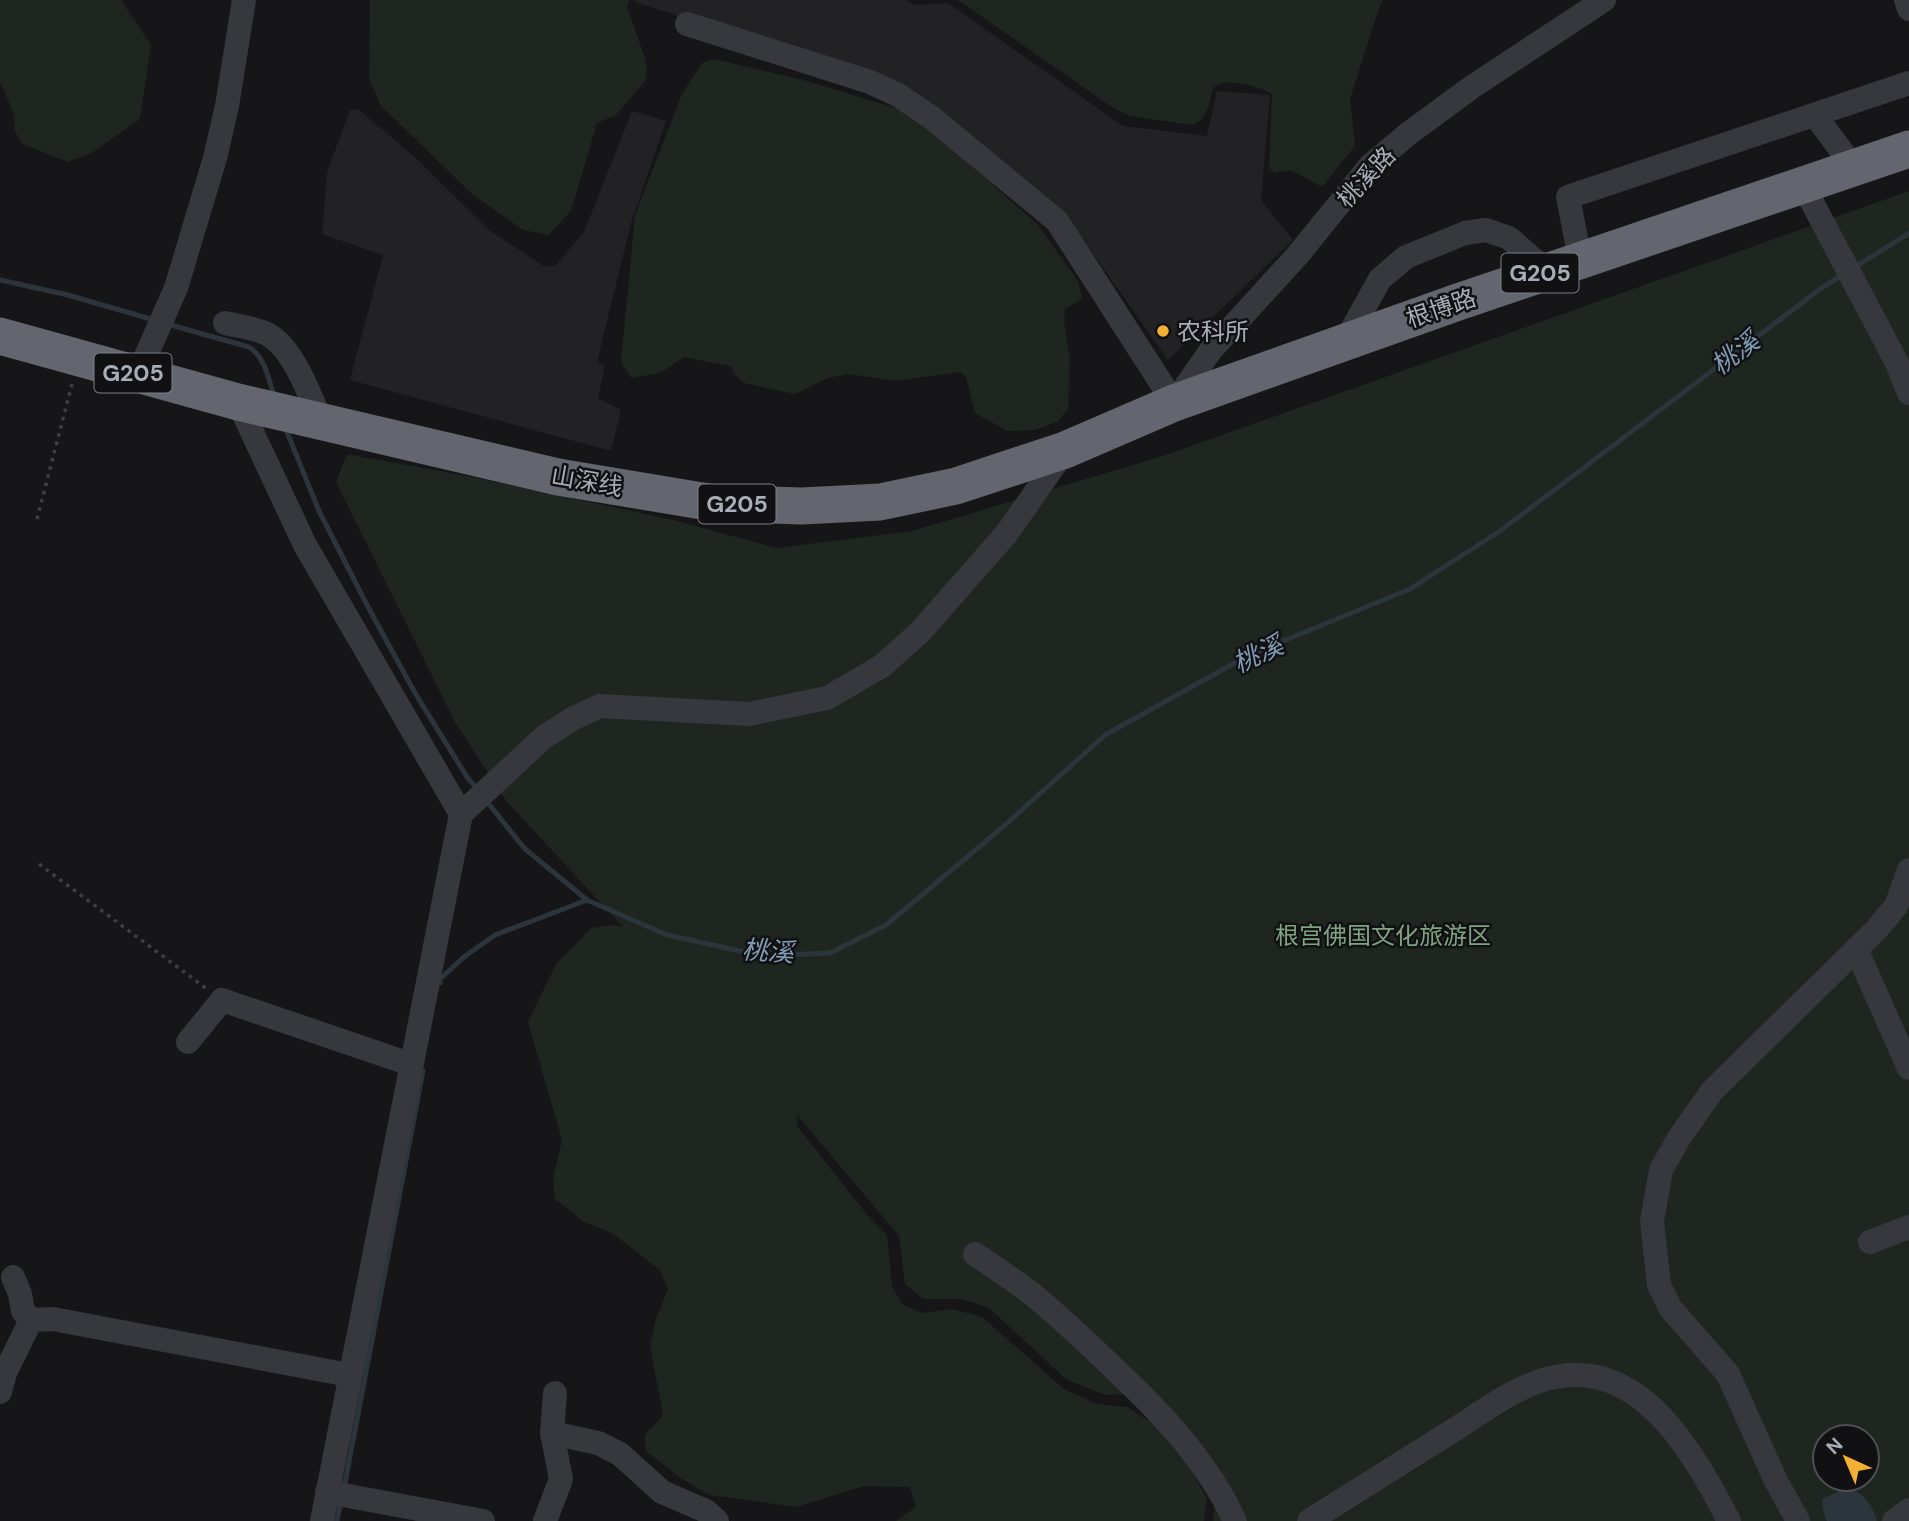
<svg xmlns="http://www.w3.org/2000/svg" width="1909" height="1521" viewBox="0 0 1909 1521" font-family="'DM Sans','Noto Sans SC',sans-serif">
<rect width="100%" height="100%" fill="#161618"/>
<!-- built -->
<g fill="#222225">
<path d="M635 0H906L915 5 948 3 1123 126 1207 136 1217 91 1270 95 1261 200 1293 240 1168 360 1072 224 882 79 634 2Z"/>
<path d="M358 109 417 159 489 230 545 267 556 265 584 232 632 111 666 121 631 223 597 362 605 365 598 398 621 410 611 451 350 380 383 255 322 234 327 172 350 110Z"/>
</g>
<!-- green -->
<g fill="#1e261f" fill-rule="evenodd">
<path d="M0 0H121L151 45 140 119 93 152 68 162 23 144 15 132 14 115 3 88 0 83Z"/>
<path d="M370 0H629L627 7 645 58 647 71 645 81 616 115 597 123 571 211 548 235 523 230 472 194 381 106 369 79Z"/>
<path d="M958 0H1383L1378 11 1350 99 1355 146 1322 187 1291 170 1275 173 1269 168 1272 95C1264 87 1235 81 1223 83 1219 84 1216 86 1213 88 1209 103 1208 120 1192 125L1130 116 1113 108Z"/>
<path d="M714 59 807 81 912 113 1038 225 1078 281 1082 299 1065 309 1064 321 1070 358 1068 409 1057 422 1035 430 1007 431 975 413 966 377 960 372 896 381 848 374 828 378 795 394 744 383 736 376 730 366 684 357 660 373 631 378 621 362 635 215 682 94 702 63Z"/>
<path d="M1909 191V1521H1213L1215 1497 1190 1468 1207 1498 1204 1521H896L916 1507 910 1487 864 1486 796 1507 709 1495 682 1479 646 1451 645 1435 663 1415 650 1345 656 1319 668 1289 660 1270 612 1233 584 1222 555 1199 553 1178 562 1140 528 1022 556 964 591 928 614 925 623 927 507 802 455 722 336 482 347 454 467 476 674 520 776 548 912 531 1163 456ZM797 1115 899 1236 905 1284 923 1299H962L989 1308 1066 1379 1105 1395 1126 1394 1149 1421 1127 1407 1097 1404 1064 1389 982 1317 952 1309 922 1313 902 1304 892 1286 887 1235 869 1217 797 1126ZM1825 1437H1867V1479H1825Z"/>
</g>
<!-- water -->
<path fill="#2c353c" d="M1848 1487C1864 1494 1872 1504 1877 1521H1827L1823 1510 1822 1499Z"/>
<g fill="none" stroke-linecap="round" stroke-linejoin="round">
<!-- stream -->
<g stroke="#2c353c" stroke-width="5">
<path d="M1855 267 1909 233"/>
<path d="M0 280 68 295 154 320"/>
<path d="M167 324 249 347C265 357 268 378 274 395"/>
<path d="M285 427 319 511 367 605 415 693 467 777 477 789"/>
<path d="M485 799 524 848 587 900 667 935 763 956 830 953 886 925 1004 826 1105 735 1249 655 1410 589 1500 531 1823 287 1844 274"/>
<path d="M440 983V979L464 957 495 935 587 900"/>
<path d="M344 1488 423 1071"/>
<path d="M337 1521 341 1501"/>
</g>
<!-- path -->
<g stroke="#3d3f44" stroke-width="3.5" stroke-dasharray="3.5 5" stroke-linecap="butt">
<path d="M37 519 72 384"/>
<path d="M39 864 207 989"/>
</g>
<!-- minor -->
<g stroke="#37383d" stroke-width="24">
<path d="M1906 0 1909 9"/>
<path d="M687 24 870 82 898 95 932 118 1057 221 1174 403 1211 350 1296 257 1370 166 1408 134 1472 87 1604 0"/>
<path d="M1815 115 1854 168"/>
<path d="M1803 185 1897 363 1909 393"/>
<path d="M1580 259 1568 197 1909 83"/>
<path d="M225 323C238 326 255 328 267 334 293 347 310 396 321 421"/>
<path d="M1345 342 1380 279 1406 257 1465 233 1486 230 1509 238 1547 271"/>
<path d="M138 374 176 288 215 158 227 106 244 0"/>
<path d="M238 402 305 545 461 814"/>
<path d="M1856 949 1909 1068"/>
<path d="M188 1042 222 1000 410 1064"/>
<path d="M1870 1242 1909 1227"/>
<path d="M975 1254C994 1267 1014 1280 1032 1294 1064 1320 1094 1349 1124 1378 1168 1420 1209 1465 1235 1521"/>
<path d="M31 1320 53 1319 349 1375"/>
<path d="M0 1392 5 1373 31 1320 23 1311 20 1294 13 1277"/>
<path d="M552 1433 598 1443 620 1454 662 1492 706 1511 717 1521"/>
<path d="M327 1492 483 1521"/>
<path d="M322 1521 461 814 544 737 574 718 600 706 749 714 827 698 882 666 920 632 1007 533 1065 450"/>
<path d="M545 1521 561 1479 552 1433 555 1393"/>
<path d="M1309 1521C1358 1490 1407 1459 1457 1428 1487 1409 1519 1384 1555 1377 1643 1359 1695 1456 1729 1521"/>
<path d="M1798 1521 1775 1479 1728 1374 1671 1309 1659 1285 1652 1221 1661 1170 1679 1138 1712 1091 1877 929 1896 906 1909 870"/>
<path d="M1894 1521 1909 1510"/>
</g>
<!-- highway -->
<path stroke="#63666e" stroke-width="37" d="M0 336 238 402 558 477 714 503 802 506 880 502 956 486 1065 450 1174 403 1458 302 1909 149"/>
</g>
<!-- markers -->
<circle fill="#f2b134" stroke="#111113" stroke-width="2.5" cx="1163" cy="331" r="7"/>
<g text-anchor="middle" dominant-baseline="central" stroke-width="5" stroke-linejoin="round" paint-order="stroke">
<!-- shield labels -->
<g fill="#111113" stroke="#7b7e86" stroke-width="2">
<rect x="1501.5" y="253.5" width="77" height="39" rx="5"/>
<rect x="94.5" y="353.5" width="77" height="39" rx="5"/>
<rect x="698.5" y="484.5" width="77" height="39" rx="5"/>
</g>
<g font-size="23" font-weight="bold" fill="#a8adb8">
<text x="1540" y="273">G205</text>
<text x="133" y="373">G205</text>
<text x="737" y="504">G205</text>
</g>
<!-- street labels -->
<g font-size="24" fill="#a8adb8" stroke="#111113">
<text transform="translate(1366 177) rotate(-47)">桃溪路</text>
<text transform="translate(1441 308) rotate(-19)">根博路</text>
<text transform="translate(587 481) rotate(10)">山深线</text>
</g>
<!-- poi labels -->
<g font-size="24" fill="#a8adb8" stroke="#111113" text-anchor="start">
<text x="1177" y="331">农科所</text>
</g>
<!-- park labels -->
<g font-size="24" fill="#7fa381" stroke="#111113">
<text x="1383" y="935">根宫佛国文化旅游区</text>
</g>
<!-- water labels -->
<g font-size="26" font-style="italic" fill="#7f9bb3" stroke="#111113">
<text transform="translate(1735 353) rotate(-37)">桃溪</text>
<text transform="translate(1258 654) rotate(-25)">桃溪</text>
<text transform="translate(768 951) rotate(4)">桃溪</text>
</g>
</g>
<!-- north arrow -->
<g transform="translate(1846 1458) rotate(316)"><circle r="33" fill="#111113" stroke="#4d4f55" stroke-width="2"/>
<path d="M0-5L12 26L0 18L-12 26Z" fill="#f2b134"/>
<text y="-10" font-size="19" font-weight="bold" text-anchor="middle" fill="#a8adb8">N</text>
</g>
</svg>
